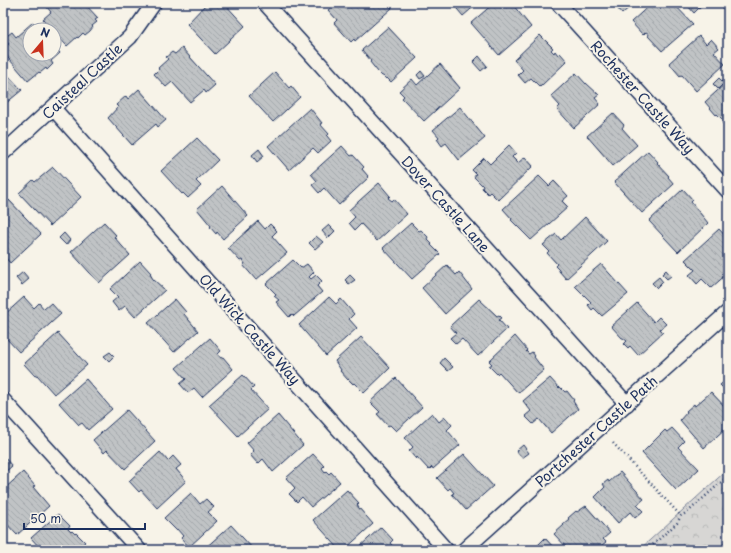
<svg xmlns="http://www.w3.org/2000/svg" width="731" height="553" viewBox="0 0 731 553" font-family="'Playpen Sans',sans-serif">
<defs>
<pattern id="park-crowns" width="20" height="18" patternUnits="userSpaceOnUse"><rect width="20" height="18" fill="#d7d6d4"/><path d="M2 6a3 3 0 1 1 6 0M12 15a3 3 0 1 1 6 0" fill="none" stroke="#b8b8b8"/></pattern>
<pattern id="building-back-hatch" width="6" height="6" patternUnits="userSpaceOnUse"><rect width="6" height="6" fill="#c0c3c5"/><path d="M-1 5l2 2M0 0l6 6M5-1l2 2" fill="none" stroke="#a4a8ac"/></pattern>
</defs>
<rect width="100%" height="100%" fill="#f7f3e8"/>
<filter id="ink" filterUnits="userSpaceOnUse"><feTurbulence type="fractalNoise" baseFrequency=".025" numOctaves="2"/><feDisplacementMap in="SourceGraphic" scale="8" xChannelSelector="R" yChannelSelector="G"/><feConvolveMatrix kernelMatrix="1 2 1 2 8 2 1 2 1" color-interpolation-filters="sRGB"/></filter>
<g filter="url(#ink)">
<!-- park -->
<path fill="url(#park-crowns)" stroke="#798299" d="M728 469V550H639Z"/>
<!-- building -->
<g fill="url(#building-back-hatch)" stroke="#1b2f5e">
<path d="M50 3H58L59 4 61 3H84L98 18 95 20 97 22 92 26 93 27 90 31 85 35 83 33 78 38 77 37 67 46 54 32V30H52L43 19 51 12 46 6Z"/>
<path d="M207 3 209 5 211 3H224L245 26 215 54 187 24Z"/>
<path d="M336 3H388L392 8 355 41 354 39 351 42 334 23 337 20 328 10Z"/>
<path d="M452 3H478L463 16Z"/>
<path d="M494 3H514L513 5 531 27 499 55 471 23Z"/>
<path d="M613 3H634L622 14Z"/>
<path d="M652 3H673L693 24 662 51 648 36 649 34 646 32 643 35 631 22Z"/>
<path d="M691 3H700L702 5 694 13 688 6Z"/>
<path d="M33 22 40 30H30V54H54V46L60 53 51 61 53 64 47 70 46 68 40 73 39 72 28 81 3 52V49L9 44 4 38 12 32 16 37Z"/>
<path d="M388 27 417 58 391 82 387 78 386 79 383 76H382L378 72 370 62 371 61 362 50Z"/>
<path d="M540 35 553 48 551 50 554 53 555 51 558 55 560 53 567 61 540 87 531 78 525 83 518 75 523 70 514 60Z"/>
<path d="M699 36 706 44 711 39 719 48 714 52 725 64 696 91 682 75 680 76 669 63Z"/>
<path d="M182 48 215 85 206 93 204 90 190 102 172 82 166 87 154 74 159 69 158 68 168 59 166 57 172 52 175 54Z"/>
<path d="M479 56 487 66 481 71 473 62Z"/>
<path d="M440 64 460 88 424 121 402 98 404 96 399 91 412 79 417 85Z"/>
<path d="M3 70 22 90 5 104H3Z"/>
<path d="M421 71 425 76 420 79 417 75Z"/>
<path d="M275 72 289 88 291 86 300 97 273 122 249 96Z"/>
<path d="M576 73 586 84V83L599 95 595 98 600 104 574 128 557 109 560 106 551 96Z"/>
<path d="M719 78 724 83 718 89 713 84Z"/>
<path d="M728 81V129L722 123 724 121 717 114 716 115 705 102Z"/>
<path d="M139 89 166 120 158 127 156 124 132 145 108 118 118 107 116 105 126 96 128 99Z"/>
<path d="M460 107 485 138 459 160 446 143 442 146 437 139 439 137 433 130Z"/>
<path d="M310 108 322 123 320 124 329 134 327 136 331 141 318 153 313 148 289 170 268 146Z"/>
<path d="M613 113 624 125 622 128 637 145 613 166 587 136Z"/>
<path d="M197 138 218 160 196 181 201 186 188 198 183 193 182 194 161 171Z"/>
<path d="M509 145 516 153 512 157 518 163 525 157 533 166 498 200 490 192 488 194 482 188 483 186 474 177 476 174 472 170 484 158 490 164Z"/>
<path d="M342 146 351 156 353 155 364 167 362 169 368 176 367 177 368 178 339 205 324 188 319 193 312 185 317 181 311 174Z"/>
<path d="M259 149 264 156 257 162 252 155Z"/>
<path d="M648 151 658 162 657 163 669 176 668 177 674 184 642 213 614 182Z"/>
<path d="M53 167 81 197 50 226 19 193 33 180 35 182Z"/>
<path d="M539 176 549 186 554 181 556 183 568 196 562 201 568 207 531 240 511 220 512 219 503 209Z"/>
<path d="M379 183 390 196 388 198 392 201 394 199 407 214 377 241 361 224 355 230 349 223 355 217 349 210Z"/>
<path d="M222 186 248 216 223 239 217 232 216 234 210 227 211 226 197 209Z"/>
<path d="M683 189 693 200 691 202 708 223 678 252 649 221Z"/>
<path d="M9 200 41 234 10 263 3 255V206Z"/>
<path d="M585 217 607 241 566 279 559 271V270L555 266 557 264 547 253 549 251 543 245 556 234 561 240Z"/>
<path d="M258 221 265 229 270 224 277 231 272 236 287 253 256 280 243 265 245 264 242 260 240 261 228 248Z"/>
<path d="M104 222 116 235 114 237 130 255 99 283 71 252Z"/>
<path d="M411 223 419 231 421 230 428 237 427 239 432 244 431 245 440 254 412 279 383 248Z"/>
<path d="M329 225 335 231 328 238 322 231Z"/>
<path d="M719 229 728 239 727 245 728 246V273L711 288 702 279 697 284 689 275 695 270 685 260Z"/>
<path d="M64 233 70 240 66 245 59 238Z"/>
<path d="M316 236 323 242 315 249 309 243Z"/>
<path d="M293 260 301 268 307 264 314 272 309 277 311 279 316 275 322 281 317 286 322 292 294 316 292 314 289 317 276 302 279 300 274 296 276 294 266 284Z"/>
<path d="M140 261 151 273 150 274 153 279 165 290 135 317 125 306 119 311 112 302 118 297 110 289Z"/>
<path d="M601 264 628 294 602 316 594 308 592 310 588 305 591 302 575 286Z"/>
<path d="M447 265 456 275 459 272 472 289 445 314 422 288Z"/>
<path d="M666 270 671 276 667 279 662 274Z"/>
<path d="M23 272 29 279 22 285 16 278Z"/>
<path d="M350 275 355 280 349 284 345 280Z"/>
<path d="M659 277 663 282 657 288 652 283Z"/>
<path d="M24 297 34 308 39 303 44 309 51 303 61 314 19 352 5 337 3 338V316Z"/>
<path d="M329 297 336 304 341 299 354 314 349 319 357 328 326 356 299 325Z"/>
<path d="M175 299 186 312 184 314 198 331 174 352 148 323Z"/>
<path d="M479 299 497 316 499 315 502 318 499 320 507 329 478 356 462 339 456 344 450 338 456 333 450 326Z"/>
<path d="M637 303 654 322 659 317 666 324 660 329 663 332 638 355 630 346 628 348 624 344 627 341 623 338H622L611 326Z"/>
<path d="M58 333 87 365 54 394 37 375 35 376 24 364Z"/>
<path d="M515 336 527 350 526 351 529 354 532 352 535 356 534 357 544 370 518 393 499 372 497 374 489 366 492 364 489 361Z"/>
<path d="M361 337 390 368 364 393 354 383 353 384 348 379V380L340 371 341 370 335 361Z"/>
<path d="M210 338 221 351 218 354 221 358 223 357 233 369 202 397 194 388 188 393 180 384 186 379 176 368Z"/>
<path d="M110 352 114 356 109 361 104 356Z"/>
<path d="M444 358 453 367 448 371 440 363Z"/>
<path d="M728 371V393L720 385 726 380 723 376Z"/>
<path d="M243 375 254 387 251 390 268 409 238 436 209 405Z"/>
<path d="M396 378 422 407 396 431 390 425 388 426 377 414 380 412 370 402Z"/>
<path d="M550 378 559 388 560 387 565 392 567 391 574 400 573 401 578 409 551 433 539 419 533 424 525 416 531 411 523 401Z"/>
<path d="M86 379 112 409 88 430 82 423 79 425 59 403Z"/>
<path d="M711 392 728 410V426L704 448 680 420 687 412 686 411 694 404 695 406Z"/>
<path d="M127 410 155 441 125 469 107 450 104 453 93 440Z"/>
<path d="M432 413 439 422 445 417 452 425 447 430 460 445 433 469 432 467 429 470 417 457 416 459 409 451 413 447 405 438Z"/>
<path d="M278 415 303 445 273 472 263 459 258 464 250 455 254 451 247 443Z"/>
<path d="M672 428 684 441 678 447 699 469 676 490 642 453 665 430 667 432Z"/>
<path d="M523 445 529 453 522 458 516 451Z"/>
<path d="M160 452 168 461 173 456 181 465 176 469 186 481 157 508 141 490 139 492 129 481Z"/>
<path d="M313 454 324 466 322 468 325 472 326 471 329 474 331 472 340 482 311 507 302 497 297 502 289 494 295 488 286 478Z"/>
<path d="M464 454 493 486 466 510 452 494 454 493 450 488 448 490 437 478Z"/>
<path d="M3 456 12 466 3 474Z"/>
<path d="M23 472 35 486 33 487 49 506 17 535 3 520V490Z"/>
<path d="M620 472 644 499 637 505 643 511 635 518 630 512 618 523 595 497 605 487 603 484 608 480 609 482Z"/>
<path d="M347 490 359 503 357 505 359 508 373 524 344 550H340L313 520Z"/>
<path d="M191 493 200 504 206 499 214 507 208 512 217 521 189 547 181 538 183 536 177 529 176 530 164 518Z"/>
<path d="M586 506 610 533 603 539 606 542 597 549 594 547 591 550H569L554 534 564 525 563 524 569 519 568 518 576 511 577 512Z"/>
<path d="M58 514 70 526 68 529 71 532 72 531 75 534 76 533 85 542 76 550H38L40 548 31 538Z"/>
<path d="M231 525 254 550H203Z"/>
<path d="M381 527 393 540 390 543 396 550H356Z"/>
<path d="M545 538 556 550H535L534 549Z"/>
</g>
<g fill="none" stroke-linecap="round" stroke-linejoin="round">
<!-- street casing -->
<g stroke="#1b2f5e" stroke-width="17">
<g id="street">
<path d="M265 3 627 404"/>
<path d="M558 3 728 191"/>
<path d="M53 108 446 550"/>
<path d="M3 153 130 37 154 3"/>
<path d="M3 400 139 550"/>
<path d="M464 550 728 312"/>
</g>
</g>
<!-- path -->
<g stroke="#1b2f5e" stroke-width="2.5" stroke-dasharray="1 3" stroke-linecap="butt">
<path d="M613 443 681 516"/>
<path d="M647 550 677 523 681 516 689 511 728 476"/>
</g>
<!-- street -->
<use href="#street" stroke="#f7f3e8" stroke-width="14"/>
</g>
</g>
<g text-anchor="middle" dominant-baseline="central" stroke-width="4" stroke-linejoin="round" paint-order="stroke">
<!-- street labels -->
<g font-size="14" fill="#1b2f5e" stroke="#f7f3e8">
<text transform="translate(82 81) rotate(-43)">Caisteal Castle</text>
<text transform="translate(643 97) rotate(48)">Rochester Castle Way</text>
<text transform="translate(446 204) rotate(48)">Dover Castle Lane</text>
<text transform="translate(250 329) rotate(48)">Old Wick Castle Way</text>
<text transform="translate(596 431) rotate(-42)">Portchester Castle Path</text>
</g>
</g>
<!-- margin -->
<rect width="731" height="553" fill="none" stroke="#f7f3e8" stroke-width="16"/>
<rect x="8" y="8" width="715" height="537" fill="none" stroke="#1b2f5e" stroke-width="1.5" filter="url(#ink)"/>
<!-- north arrow -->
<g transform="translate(42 42) rotate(19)"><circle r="19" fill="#f7f3e8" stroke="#9fa5b1"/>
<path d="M0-3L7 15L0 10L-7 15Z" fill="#c8321e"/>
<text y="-6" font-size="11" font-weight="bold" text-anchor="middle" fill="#1b2f5e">N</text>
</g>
<!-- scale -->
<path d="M24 523v6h121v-6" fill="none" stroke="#1b2f5e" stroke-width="2"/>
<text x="30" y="523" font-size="12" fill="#1b2f5e" stroke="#f7f3e8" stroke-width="3" paint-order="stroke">50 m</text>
</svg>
